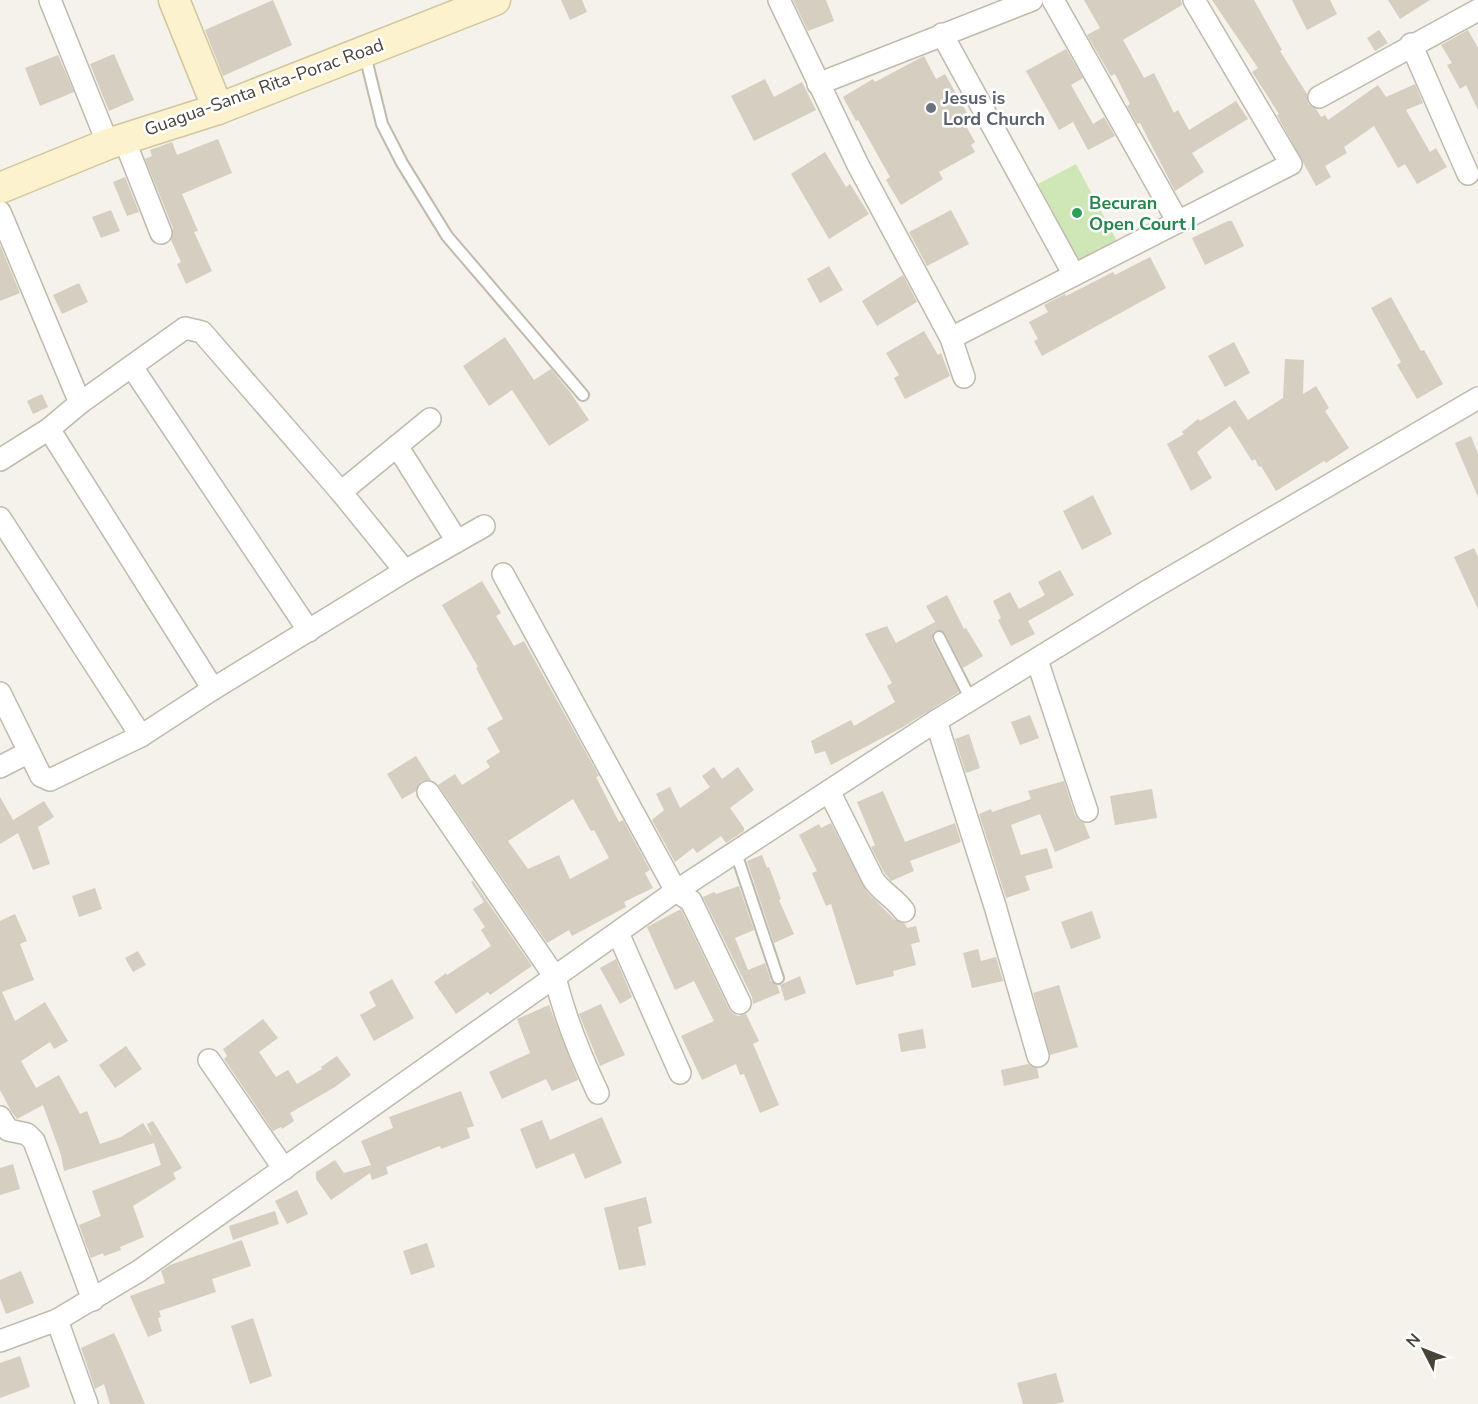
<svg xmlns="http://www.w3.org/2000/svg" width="1478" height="1404" viewBox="0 0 1478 1404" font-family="'Nunito Sans',sans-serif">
<rect width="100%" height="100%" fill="#f4f2eb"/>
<!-- green -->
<path fill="#cfe6b6" d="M1076 164 1117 241 1079 261 1038 184Z"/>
<!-- building -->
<g fill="#d5cec1" fill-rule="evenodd">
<path d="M273 0 292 45 223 76 205 30Z"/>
<path d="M561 0H582L587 12 570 20Z"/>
<path d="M793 0H826L834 21 808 31Z"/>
<path d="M1084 0H1181L1182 5 1123 40 1144 78 1154 73 1174 113 1178 110 1189 130 1236 101 1248 119 1192 153 1204 172 1175 191 1140 123 1137 124 1127 106 1130 104 1115 74 1111 76 1087 35 1100 28Z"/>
<path d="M1212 0H1254L1282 50 1280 51 1307 94 1308 104 1316 109 1321 117 1325 115 1328 120 1378 85 1386 97 1415 84 1423 103 1406 110 1430 152 1436 148 1447 167 1417 184 1405 164 1398 168 1374 126 1344 147 1347 153 1325 166 1331 177 1316 186 1277 115 1279 114 1252 72 1258 68Z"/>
<path d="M1292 0H1330L1337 14 1307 30Z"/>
<path d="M1388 0H1430L1400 19Z"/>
<path d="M1379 30 1388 43 1375 51 1367 38Z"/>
<path d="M1468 30 1478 48V110L1466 85 1460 89 1447 65 1452 63 1441 45Z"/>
<path d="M1066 49 1083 78 1071 85 1093 124 1104 117 1115 136 1088 150 1073 122 1059 130 1026 71Z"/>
<path d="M114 54 134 100 109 111 90 64Z"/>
<path d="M58 55 74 92 40 106 25 68Z"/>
<path d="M924 56 936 79 945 74 967 113 961 117 975 142 971 145 975 152 939 172 943 179 901 205 886 180 890 177 858 120 856 121 843 97 873 79 875 82Z"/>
<path d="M765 79 774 97 802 82 816 110 754 141 731 96Z"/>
<path d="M218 139 232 173 182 194 198 231 194 232 212 271 186 284 177 264 181 262 171 240 173 228 145 159 152 156 150 150 172 142 177 155Z"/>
<path d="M825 152 846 187 850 184 869 214 829 239 791 174Z"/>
<path d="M125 177 139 212 127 216 113 182Z"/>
<path d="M111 210 120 231 101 238 92 217Z"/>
<path d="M951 210 969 244 927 266 909 232Z"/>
<path d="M1228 221H1232L1244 246 1205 265 1192 238Z"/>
<path d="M0 245 20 293 0 301Z"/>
<path d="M1150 257 1166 288 1042 356 1034 341 1038 339 1029 322 1048 312 1044 305 1065 294 1066 296 1113 272 1115 275Z"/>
<path d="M829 266 843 290 820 303 807 279Z"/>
<path d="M903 275 917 302 877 326 862 301Z"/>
<path d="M79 283 88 302 62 314 53 295Z"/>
<path d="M1391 297 1421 351 1424 350 1443 384 1417 399 1397 365 1401 362 1371 308Z"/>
<path d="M924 331 938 355 941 353 950 376 905 399 894 378 899 375 886 353Z"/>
<path d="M505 337 534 380 551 369 570 392 589 420 549 446 512 390 489 406 463 366Z"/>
<path d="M1234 342 1250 373 1225 387 1208 356Z"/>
<path d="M1285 359 1304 360 1303 394 1316 386 1329 408 1325 411 1349 448 1326 463 1324 461 1276 491 1261 466 1259 467 1255 459 1252 461 1230 426 1197 452 1212 478 1191 491 1167 444 1184 434 1182 432 1198 419 1200 421 1235 400 1248 420 1283 398Z"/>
<path d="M42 394 48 407 33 414 27 401Z"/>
<path d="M1471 436 1478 454V497L1455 443Z"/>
<path d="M1093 495 1112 534 1082 550 1063 511Z"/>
<path d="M1474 548 1478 557V609L1454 557Z"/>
<path d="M1060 570 1074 595 1028 621 1035 634 1011 646 998 620 1001 618 993 601 1010 592 1019 609 1045 595 1038 582Z"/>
<path d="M482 581 501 613 496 616 514 646 524 641 599 776 596 777 619 822 623 820 650 870 645 873 653 888 624 902 626 907 572 936 569 930 547 943 438 785 455 774 462 785 490 767 486 761 500 752 487 728 503 719 476 668 478 667 442 605ZM573 799 591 831 594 830 609 858 570 879 559 855 528 869 508 841Z"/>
<path d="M947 595 964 629 966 628 983 656 963 668 945 633 939 630 933 632 932 640 959 692 903 727 831 765 825 751 815 754 811 741 851 720 854 726 895 702 887 686 892 683 865 634 887 626 896 643 935 622 926 606Z"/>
<path d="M1030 715 1039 738 1020 745 1011 722Z"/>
<path d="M969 734 980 768 966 773 955 739Z"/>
<path d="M416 756 431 780 421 781 416 791 402 799 387 774Z"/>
<path d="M714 767 722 779 738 767 754 790 730 808 744 828V831L726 843 721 836 697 853 693 848 675 862 652 820 664 810 656 794 670 787 680 808 710 787 702 776Z"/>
<path d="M1064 781 1075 815 1078 820 1084 823 1090 838 1055 852 1040 814 1011 825 1021 855 1047 848 1053 868 1025 876 1030 890 1006 898 979 814 991 809 992 812 1031 799 1028 791Z"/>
<path d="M1152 789 1157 818 1115 825 1110 796Z"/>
<path d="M883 791 905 842 955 823 961 842 910 861 914 871 891 881 884 872 871 847 875 845 857 802Z"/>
<path d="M0 797 13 820 44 801 54 817 38 827 50 864 33 870 18 833 0 844Z"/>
<path d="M831 823 867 892 894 919 905 924 907 928 916 926 920 942 911 944 916 965 893 971 894 976 856 985 831 904 826 906 812 873 817 871 799 835 819 824 821 828Z"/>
<path d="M762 855 767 868 769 867 781 899 779 900 794 934 774 943 747 861Z"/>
<path d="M473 881 532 966 490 995 488 992 456 1014 434 982 446 973 447 975 491 946 481 930 485 927 473 909 484 902 471 882Z"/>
<path d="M739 886 754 930 735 938 748 970 765 963 771 981 777 985 780 993 753 1004 752 997 703 897 714 892 716 894Z"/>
<path d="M95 888 102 909 79 917 72 896Z"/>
<path d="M681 909 729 1009 732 1013 738 1016 746 1014 759 1041 753 1044 779 1105 760 1113 744 1074 740 1075 736 1064 702 1080 681 1036 714 1021 694 981 675 990 647 927Z"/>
<path d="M1092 911 1101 938 1071 949 1061 922Z"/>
<path d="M15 914 27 941 20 944 34 980 2 992 15 1021 45 1002 68 1041 54 1049 50 1042 21 1061 36 1088 59 1075 80 1114 87 1111 100 1144 121 1137 143 1123 152 1137 147 1124 153 1121 182 1168 173 1173 176 1179 133 1206 144 1237 120 1247 121 1250 104 1256 103 1253 91 1258 79 1225 101 1216 92 1191 161 1165 154 1143 64 1171 61 1155 43 1105 17 1119 11 1111 0 1090V921Z"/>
<path d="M978 949 981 961 996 957 1003 981 972 988 963 953Z"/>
<path d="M138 951 146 965 133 972 125 958Z"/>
<path d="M616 959 632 997 620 1004 600 968Z"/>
<path d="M800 976 806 993 785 1001 780 985Z"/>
<path d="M392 979 414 1018 374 1041 360 1015 376 1006 369 992Z"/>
<path d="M1059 985 1078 1047 1050 1055 1033 993Z"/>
<path d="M601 1004 625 1055 600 1066 579 1014Z"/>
<path d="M549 1005 578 1080 552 1091 546 1079 502 1099 489 1072 530 1053 517 1019Z"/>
<path d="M263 1019 278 1038 259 1052 276 1077 288 1070 297 1084 322 1069 321 1067 337 1056 351 1075 335 1087 290 1113 294 1121 282 1129 281 1127 273 1131 224 1059 227 1056 223 1049Z"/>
<path d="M923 1029 926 1048 901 1052 898 1034Z"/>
<path d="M126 1046 142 1069 115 1088 99 1065Z"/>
<path d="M1028 1064 1037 1068 1039 1078 1004 1086 1001 1070Z"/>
<path d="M461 1091 474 1126 467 1128 470 1138 441 1149 440 1146 386 1167 388 1174 372 1180 370 1173 331 1200 316 1179V1172L335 1160 344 1173 371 1165 361 1141 393 1128 389 1117Z"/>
<path d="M602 1117 622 1163 585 1179 574 1153 536 1169 520 1129 542 1120 550 1140Z"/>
<path d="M13 1164 20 1189 0 1195V1168Z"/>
<path d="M297 1190 308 1214 287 1224 275 1201Z"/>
<path d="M646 1197 652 1223 638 1227 646 1265 619 1270 604 1208Z"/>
<path d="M275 1211 279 1224 233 1240 229 1226Z"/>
<path d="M242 1240 251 1266 212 1279 216 1292 159 1311 161 1317 158 1318 162 1331 148 1337 130 1296 165 1283 161 1271 170 1265Z"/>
<path d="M427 1243 435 1267 411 1275 403 1251Z"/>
<path d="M21 1271 34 1303 6 1314 0 1298V1280Z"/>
<path d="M253 1318 272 1376 250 1384 231 1326Z"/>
<path d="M114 1333 120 1346 145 1404H110L104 1384 95 1389 81 1348Z"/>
<path d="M20 1356 30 1387 0 1398V1363Z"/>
<path d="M1056 1373 1064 1402 1055 1404H1023L1017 1383Z"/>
</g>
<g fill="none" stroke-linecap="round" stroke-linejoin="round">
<!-- lane casing -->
<g stroke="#c0baad" stroke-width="14">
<g id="lane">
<path d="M365 55 382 124 402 163 447 236 583 395"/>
<path d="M939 637 971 700"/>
<path d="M736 853 778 978"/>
</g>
</g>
<!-- street casing -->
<g stroke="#c0baad" stroke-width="24">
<g id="street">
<path d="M50 0 108 144"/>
<path d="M779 0 858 165 951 338 964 377"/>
<path d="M1053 0 1178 222"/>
<path d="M942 34 1074 275"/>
<path d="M1411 44 1468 174"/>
<path d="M818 84 1032 0"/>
<path d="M1319 97 1478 10"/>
<path d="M124 139 161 233"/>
<path d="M0 212 80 403"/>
<path d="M951 338 1291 164 1194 0"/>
<path d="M132 367 309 631"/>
<path d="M49 429 213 689"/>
<path d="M397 446 457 541"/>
<path d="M0 460 49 429 80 403 185 328 202 332 341 492 405 571"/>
<path d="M341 492 430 419"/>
<path d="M0 518 141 736"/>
<path d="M503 574 676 891 691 901 740 1003"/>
<path d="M1037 660 1087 811"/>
<path d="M0 693 41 776 50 780 141 736 213 689 405 571 484 526"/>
<path d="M936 721 995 906 1038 1056"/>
<path d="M0 767 29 752"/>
<path d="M829 791 873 879C881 892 895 898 904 911"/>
<path d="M428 792 555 977C565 1018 580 1055 598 1093"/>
<path d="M618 933 680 1073"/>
<path d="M209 1060 284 1169"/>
<path d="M0 1117 8 1130 27 1134 34 1141 93 1300"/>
<path d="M57 1320 87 1404"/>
<path d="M0 1341 57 1320 139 1271 676 891 936 721 1146 592 1478 398"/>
</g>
</g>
<!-- secondary casing -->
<g stroke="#d1c69d" stroke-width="33">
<g id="secondary">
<path d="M174 0 218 109"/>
<path d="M0 188 108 144 218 109 495 0"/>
</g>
</g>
<!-- lane -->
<use href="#lane" stroke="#fff" stroke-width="10"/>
<!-- street -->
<use href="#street" stroke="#fff" stroke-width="21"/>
<!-- secondary -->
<use href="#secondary" stroke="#fcf2cd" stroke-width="30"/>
</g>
<!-- markers -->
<circle fill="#6b7280" stroke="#fff" stroke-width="2" cx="931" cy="108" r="6"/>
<circle fill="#2e9e5b" stroke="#fff" stroke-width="2" cx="1077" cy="213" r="6"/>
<g text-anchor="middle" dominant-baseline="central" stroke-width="5" stroke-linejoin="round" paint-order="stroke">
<!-- street labels -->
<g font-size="18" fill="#484339" stroke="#fff">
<text transform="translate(264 87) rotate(-20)">Guagua-Santa Rita-Porac Road</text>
</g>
<!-- worship labels -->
<g font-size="18" font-weight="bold" fill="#5b616d" stroke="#fff" text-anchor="start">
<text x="943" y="98">Jesus is<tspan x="943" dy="21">Lord Church</tspan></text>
</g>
<!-- leisure labels -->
<g font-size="18" font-weight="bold" fill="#27864d" stroke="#fff" text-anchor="start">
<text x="1089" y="203">Becuran<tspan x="1089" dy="21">Open Court I</tspan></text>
</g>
</g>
<!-- north arrow -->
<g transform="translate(1424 1350) rotate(312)" stroke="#ffffff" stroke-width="4.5" paint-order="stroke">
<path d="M0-4.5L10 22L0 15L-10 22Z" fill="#484339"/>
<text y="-9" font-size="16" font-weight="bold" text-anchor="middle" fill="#484339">N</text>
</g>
</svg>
